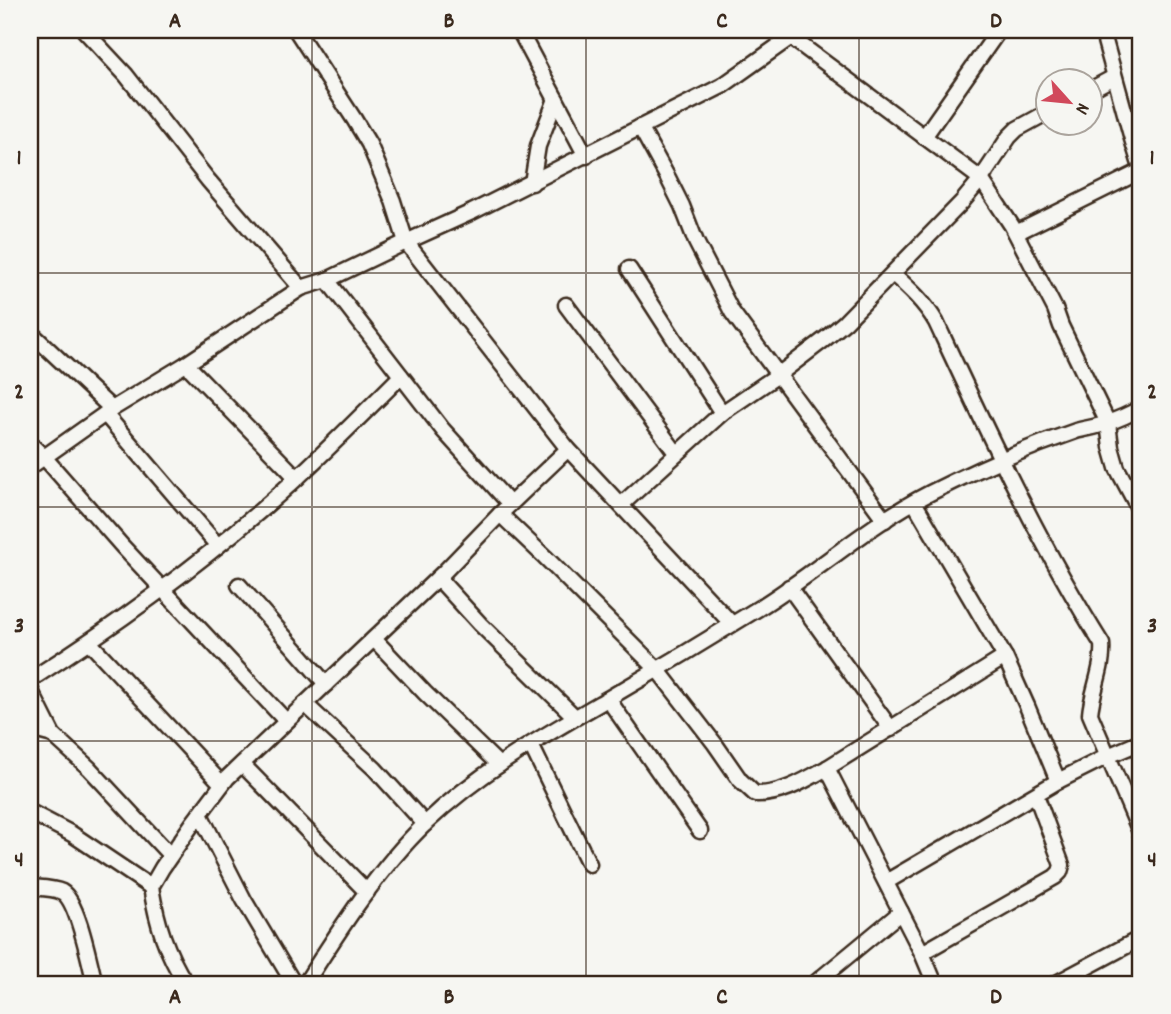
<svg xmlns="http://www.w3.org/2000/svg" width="1171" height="1014" viewBox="0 0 1171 1014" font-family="Dekko,sans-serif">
<rect width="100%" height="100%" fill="#f6f6f2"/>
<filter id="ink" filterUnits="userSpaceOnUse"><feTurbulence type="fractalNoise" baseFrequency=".0143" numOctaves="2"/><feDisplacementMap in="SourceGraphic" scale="14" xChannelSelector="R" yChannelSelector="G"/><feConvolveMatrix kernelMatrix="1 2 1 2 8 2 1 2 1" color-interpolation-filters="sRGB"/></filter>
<g filter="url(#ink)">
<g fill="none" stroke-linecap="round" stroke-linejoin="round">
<!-- minor casing -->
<g stroke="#3b2a1e" stroke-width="19">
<g id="minor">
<path d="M84 30 126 75 208 180 301 288"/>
<path d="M296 30 354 119 369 144 393 201 406 242 568 449 732 624"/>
<path d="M519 30 586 156"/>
<path d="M781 30 981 179 1012 226 1055 309 1061 326 1108 423 1111 447 1117 468 1141 513"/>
<path d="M1102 30 1132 139 1141 168"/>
<path d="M1090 90 1114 77"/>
<path d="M640 127 668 178 682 206 696 242 732 312 885 520"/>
<path d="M924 137 999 30"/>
<path d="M532 183 538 146 556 99"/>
<path d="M1016 233 1141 171"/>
<path d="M629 269 722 413"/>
<path d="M893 274C910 289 925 303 936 322 987 431 1038 542 1102 644 1104 668 1092 690 1090 714L1141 834"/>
<path d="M327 280 443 430 510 504"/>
<path d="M566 305 677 454"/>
<path d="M30 332 112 409"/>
<path d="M186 364 297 478"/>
<path d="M105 414 218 546"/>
<path d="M30 444 44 457 123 547 286 721"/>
<path d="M30 467 112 409 186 364 301 288 327 280 406 242 472 212 722 86 791 37"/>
<path d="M914 502 1005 657 1027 706 1058 781"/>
<path d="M621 505 722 413 778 375 825 339 845 322 962 202 981 179 1009 137 1017 129 1048 112"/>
<path d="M500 514 545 557 657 669 715 744 740 780 755 794C781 795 804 781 827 768L1005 657"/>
<path d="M438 578 480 624 575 717"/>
<path d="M239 585 326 684"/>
<path d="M789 587 891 729"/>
<path d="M374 639 425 693 499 765"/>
<path d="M89 642 222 784"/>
<path d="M30 680C124 620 216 553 298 477 333 444 367 410 401 376"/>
<path d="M30 689 53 735 89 768 170 855"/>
<path d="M608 699 700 831"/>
<path d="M305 704 375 769 425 824"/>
<path d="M30 729 53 735"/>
<path d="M531 745 589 864"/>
<path d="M242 764 367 892"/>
<path d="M827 768 922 953 935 984"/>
<path d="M30 812 72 834 151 887"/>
<path d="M200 814 244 900 294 984"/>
<path d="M886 882 1058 781 1108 756 1141 742"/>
<path d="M30 887C40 888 53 888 62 892 78 901 90 965 95 984"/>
<path d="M922 953 1055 877 1060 872 1062 865 1036 795"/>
<path d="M186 984C166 952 157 924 151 887L162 868 193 823 227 778 444 572 500 514 568 449"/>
<path d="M305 984C339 930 379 868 426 823 479 772 545 735 609 698 659 669 709 639 759 608 817 572 869 524 930 493 977 469 1026 448 1076 431 1087 428 1097 427 1107 423 1119 419 1130 414 1141 408"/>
<path d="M814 984 901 912"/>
<path d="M1055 984 1141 938"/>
</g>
</g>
<!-- minor -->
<use href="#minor" stroke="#f6f6f2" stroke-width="14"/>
</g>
</g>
<!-- grid -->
<path fill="none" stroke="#3b2a1e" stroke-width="2" stroke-opacity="0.55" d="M312 30V984M586 30V984M859 30V984M30 273H1141M30 507H1141M30 741H1141"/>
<!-- margin -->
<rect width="1171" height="1014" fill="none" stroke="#f6f6f2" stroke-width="77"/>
<!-- north arrow -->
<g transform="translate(1069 102) rotate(117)"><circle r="33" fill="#f6f6f2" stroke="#aba49d" stroke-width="2"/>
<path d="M0-5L12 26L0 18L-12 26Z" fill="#d1495b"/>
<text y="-10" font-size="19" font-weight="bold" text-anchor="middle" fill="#3b2a1e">N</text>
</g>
<rect x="38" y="38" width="1094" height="938" fill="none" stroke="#3b2a1e" stroke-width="2.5"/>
<g font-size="23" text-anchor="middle" font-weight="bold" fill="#3b2a1e">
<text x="175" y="27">A</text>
<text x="449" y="27">B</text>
<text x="722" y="27">C</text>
<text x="996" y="27">D</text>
<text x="19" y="164">1</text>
<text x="1152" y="164">1</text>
<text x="19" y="398">2</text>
<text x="1152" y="398">2</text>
<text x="19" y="632">3</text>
<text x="1152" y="632">3</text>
<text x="19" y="866">4</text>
<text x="1152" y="866">4</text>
<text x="175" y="1003">A</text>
<text x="449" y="1003">B</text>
<text x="722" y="1003">C</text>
<text x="996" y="1003">D</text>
</g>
</svg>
